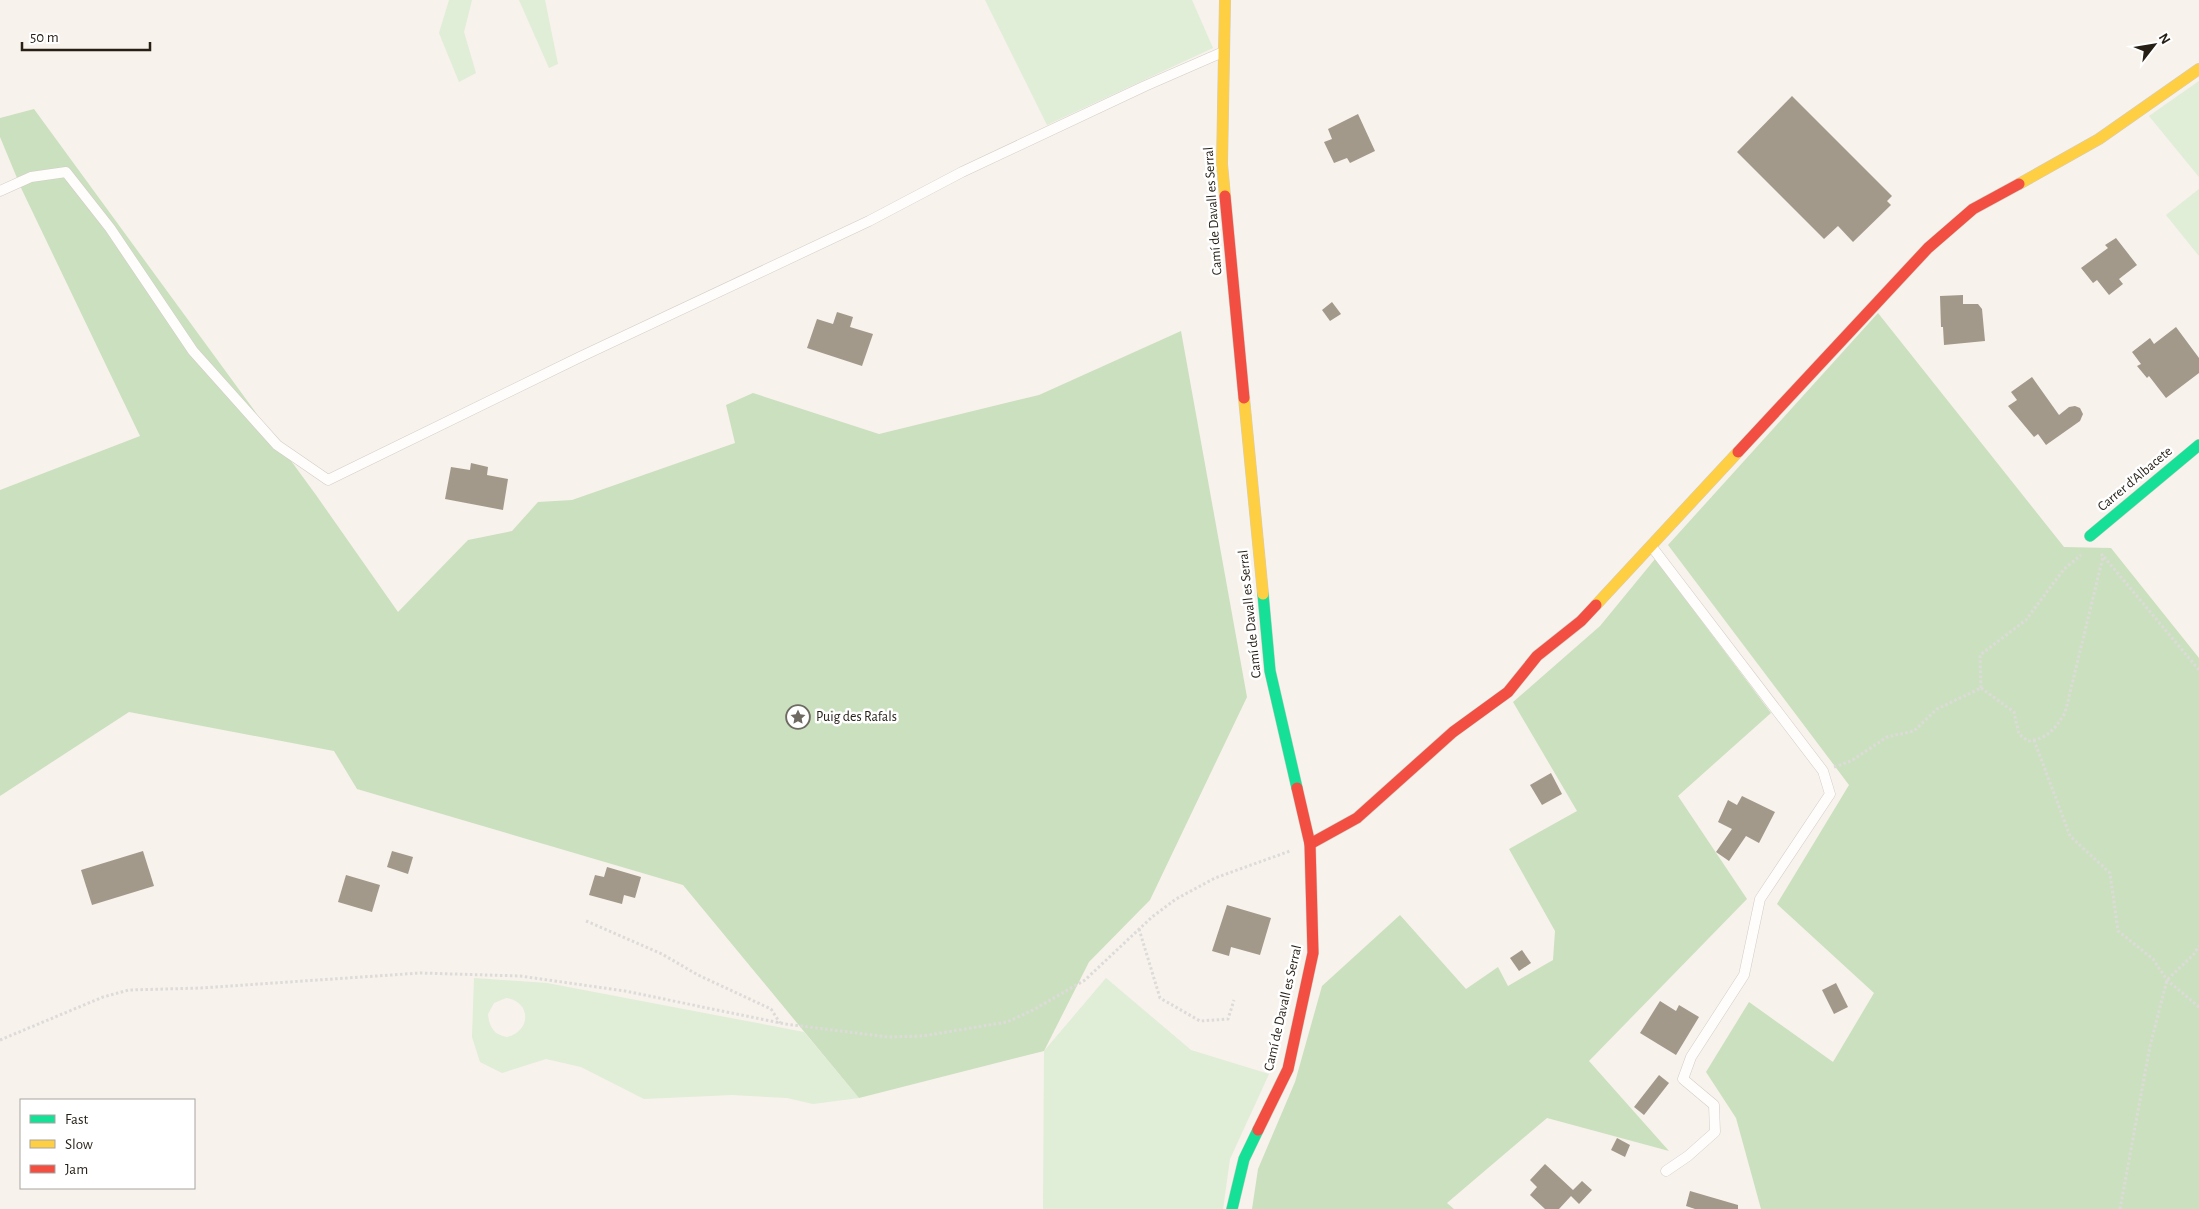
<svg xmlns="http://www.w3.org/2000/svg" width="2199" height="1209" viewBox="0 0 2199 1209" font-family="'Alegreya Sans',sans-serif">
<rect width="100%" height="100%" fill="#f7f2eb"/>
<!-- green -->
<g fill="#e0edd7" fill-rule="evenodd">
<path d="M449 0H472L464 32 476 73 459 82 439 33Z"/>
<path d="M519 0H545L558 64 549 68Z"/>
<path d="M985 0H1192L1213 48 1047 125Z"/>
<path d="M2199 81V177L2149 116Z"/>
<path d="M2199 189V256L2166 215Z"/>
<path d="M474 978 547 983 804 1032 859 1098 813 1104 787 1098 732 1095 644 1099 581 1067 546 1059 502 1073 480 1062 472 1037ZM506 998C531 1001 532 1031 507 1037 494 1035 489 1027 488 1014L494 1003Z"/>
<path d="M1106 978 1191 1050 1269 1074 1230 1159 1223 1209H1043L1044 1051Z"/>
</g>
<!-- forest -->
<g fill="#cbe0bf">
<path d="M34 109 316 495 398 612 468 540 512 531 538 502 572 500 735 443 726 405 753 393 879 434 1039 395 1181 331 1247 697 1150 900 1089 962 1044 1051 859 1098 683 885 357 789 334 751 129 712 0 796V490L140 436 22 190 0 137V118Z"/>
<path d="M1878 313 2064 547 2111 548 2199 658V1209H1761L1736 1118 1706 1072 1749 1002 1833 1062 1874 993 1777 904 1849 785 1668 545Z"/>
<path d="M1655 559 1771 713 1678 796 1747 899 1589 1061 1669 1151 1547 1118 1447 1203 1454 1209H1252L1258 1169 1295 1082 1322 986 1400 915 1466 989 1498 967 1508 986 1553 960 1555 931 1509 849 1577 811 1513 702 1600 626Z"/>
</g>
<!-- building -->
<g fill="#a2998b">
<path d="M1792 96 1892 196 1887 201 1891 205 1853 242 1838 226 1824 239 1737 152Z"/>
<path d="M1358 114 1375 151 1350 163 1347 158 1334 163 1324 142 1332 139 1328 129Z"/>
<path d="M2116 238 2137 265 2119 279 2123 284 2109 295 2097 280 2093 283 2081 268 2108 248 2105 245Z"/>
<path d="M1963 295V304H1978L1982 309 1985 341 1944 345 1943 327H1941L1940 296Z"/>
<path d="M1332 302 1341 314 1330 321 1322 310Z"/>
<path d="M837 312 853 317 850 327 873 334 862 366 807 348 817 319 833 324Z"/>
<path d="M2176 327 2199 358V373L2166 398 2149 376 2147 378 2137 366 2141 364 2132 352 2150 338 2154 344Z"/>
<path d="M2032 377 2059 415 2069 407 2075 406 2080 408 2083 414 2080 421 2046 445 2038 434 2034 437 2008 406 2017 400 2011 392Z"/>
<path d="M471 463 488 467 487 475 508 479 503 510 445 499 451 467 470 470Z"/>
<path d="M1551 773 1562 794 1542 805 1530 785Z"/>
<path d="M1742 796 1775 812 1759 843 1746 836 1729 861 1716 852 1732 829 1718 822 1728 800 1737 805Z"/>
<path d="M143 851 154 886 92 905 81 870Z"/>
<path d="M392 851 413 857 408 874 387 867Z"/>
<path d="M607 867 641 877 635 898 624 895 622 904 589 895 595 875 604 877Z"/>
<path d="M346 875 380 885 372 912 338 902Z"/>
<path d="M1227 905 1271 918 1260 955 1231 947 1229 956 1212 951Z"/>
<path d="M1522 950 1531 963 1519 971 1510 958Z"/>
<path d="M1836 983 1848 1007 1834 1014 1822 990Z"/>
<path d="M1660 1001 1676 1011 1679 1005 1699 1017 1676 1055 1640 1033Z"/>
<path d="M1659 1075 1669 1083 1644 1115 1634 1107Z"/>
<path d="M1617 1138 1630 1145 1625 1157 1611 1150Z"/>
<path d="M1545 1164 1573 1190 1582 1181 1592 1190 1579 1204 1571 1196 1559 1209H1545L1530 1195 1537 1187 1530 1180Z"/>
<path d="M1690 1191 1738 1205V1209H1695L1686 1206Z"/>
</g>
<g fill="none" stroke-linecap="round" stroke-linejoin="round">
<!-- lane casing -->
<g stroke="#d2cdc5" stroke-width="11">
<g id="lane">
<path d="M0 191 31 177 66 172 110 228 193 351 277 445 328 480 580 357 869 221 962 172 1145 86 1223 52"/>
<path d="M1652 547 1823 771 1830 794 1760 899 1744 975 1691 1057 1683 1079 1714 1105 1715 1132 1688 1156 1666 1171"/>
</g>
</g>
<!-- fast casing -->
<g stroke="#d2cdc5" stroke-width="12">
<g id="fast">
<path d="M2090 536 2199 445"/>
<path d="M1263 594 1270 671 1297 788"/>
<path d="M1232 1209 1244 1159 1258 1130"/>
</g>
</g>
<!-- slow casing -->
<g stroke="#d2cdc5" stroke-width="12">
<g id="slow">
<path d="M1225 0 1222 164 1225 196"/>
<path d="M2019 184 2099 139 2199 69"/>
<path d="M1244 398 1263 594"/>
<path d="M1596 605 1738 452"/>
</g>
</g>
<!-- jam casing -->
<g stroke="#d2cdc5" stroke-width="12">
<g id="jam">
<path d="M1225 196 1244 398"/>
<path d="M1738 452 1928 248 1973 209 2019 184"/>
<path d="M1310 844 1357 818 1453 732 1508 692 1537 656 1581 621 1596 605"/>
<path d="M1258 1130 1288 1069 1313 953 1310 844 1297 788"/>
</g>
</g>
<!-- path -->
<g stroke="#dddbd9" stroke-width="3" stroke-dasharray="2.5 2.5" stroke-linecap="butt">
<path d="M2104 557 2199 670"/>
<path d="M1981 688 2014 712 2019 734 2028 741C2047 739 2055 729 2065 713L2103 557 2101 553"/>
<path d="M1981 688 1980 655 2026 620 2064 569 2081 555"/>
<path d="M2034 740 2070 836 2110 873 2118 931 2153 959 2167 980 2199 1007"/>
<path d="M1834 767 1851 761 1887 737 1914 731 1937 709 1981 688"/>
<path d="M586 921 662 954 698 975 771 1009 780 1023"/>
<path d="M1139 929 1160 998 1200 1021 1228 1019 1234 1000"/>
<path d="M0 1040 103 997 129 990 201 988 420 973 520 976 625 991 785 1024 888 1037 923 1036 1007 1022 1033 1010 1085 980 1152 917 1176 899 1215 878 1290 851"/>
<path d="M2120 1209 2150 1046 2167 980 2194 954 2199 946"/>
</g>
<!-- lane -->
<use href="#lane" stroke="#fefdfc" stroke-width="10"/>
<!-- fast -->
<use href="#fast" stroke="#16e098" stroke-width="11"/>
<!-- slow -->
<use href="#slow" stroke="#ffcf43" stroke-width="11"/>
<!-- jam -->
<use href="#jam" stroke="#f24e42" stroke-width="11"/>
</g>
<!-- icons -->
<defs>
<g id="sight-ring" transform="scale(1.25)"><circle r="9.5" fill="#fff" stroke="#6e6961" stroke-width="1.5"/><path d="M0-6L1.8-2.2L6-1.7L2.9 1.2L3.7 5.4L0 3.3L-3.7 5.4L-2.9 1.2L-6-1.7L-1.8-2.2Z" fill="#6e6961"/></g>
</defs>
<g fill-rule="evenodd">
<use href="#sight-ring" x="798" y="717"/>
</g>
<g text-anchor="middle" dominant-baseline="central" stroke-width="5" stroke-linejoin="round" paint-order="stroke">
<!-- street labels -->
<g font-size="14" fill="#251f16" stroke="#fff">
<text transform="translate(1213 211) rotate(-94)">Camí de Davall es Serral</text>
<text transform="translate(2135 479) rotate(-40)">Carrer d'Albacete</text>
<text transform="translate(1250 614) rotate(-96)">Camí de Davall es Serral</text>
<text transform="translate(1283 1008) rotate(-77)">Camí de Davall es Serral</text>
</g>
<!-- poi labels -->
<g font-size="14" fill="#251f16" stroke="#fff" text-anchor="start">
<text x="816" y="717">Puig des Rafals</text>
</g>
</g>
<!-- legend -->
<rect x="20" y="1099" width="175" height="90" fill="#ffffff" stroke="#a8a5a2"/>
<rect x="30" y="1115" width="25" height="8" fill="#16e098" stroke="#a8a5a2"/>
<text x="65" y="1124" font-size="15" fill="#251f16">Fast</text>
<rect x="30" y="1140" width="25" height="8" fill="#ffcf43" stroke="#a8a5a2"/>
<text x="65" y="1149" font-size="15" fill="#251f16">Slow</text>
<rect x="30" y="1165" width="25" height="8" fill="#f24e42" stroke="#a8a5a2"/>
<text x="65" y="1174" font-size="15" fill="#251f16">Jam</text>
<!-- north arrow -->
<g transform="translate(2154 45) rotate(59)" stroke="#ffffff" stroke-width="4" paint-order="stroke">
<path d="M0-4L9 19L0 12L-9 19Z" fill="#251f16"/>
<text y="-8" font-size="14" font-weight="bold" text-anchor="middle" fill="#251f16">N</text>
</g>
<!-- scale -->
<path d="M22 42v8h128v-8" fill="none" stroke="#251f16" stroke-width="2.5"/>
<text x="30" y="42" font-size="15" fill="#251f16" stroke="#ffffff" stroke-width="4" paint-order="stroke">50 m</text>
</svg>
